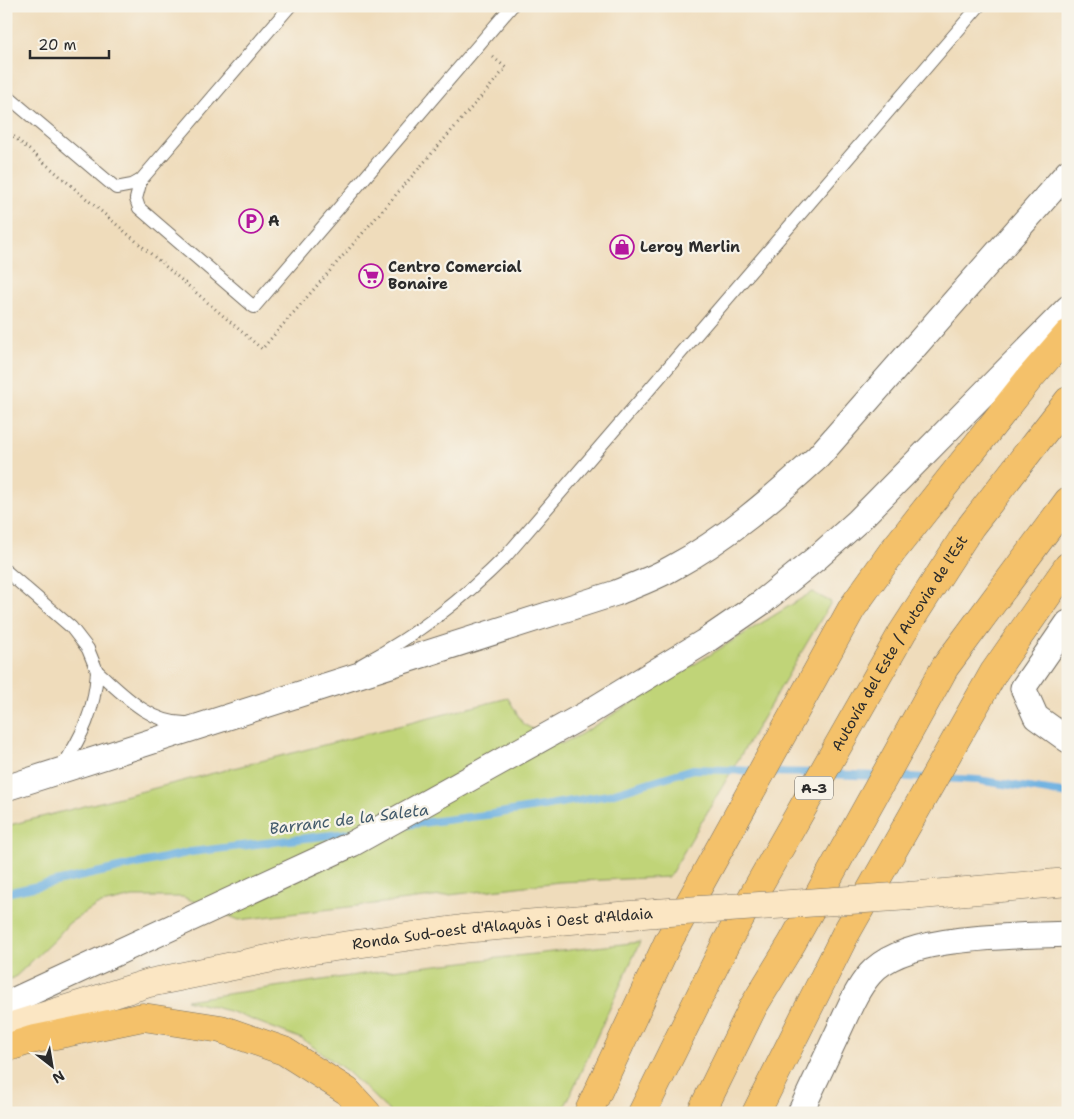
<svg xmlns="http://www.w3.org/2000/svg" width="1074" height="1119" viewBox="0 0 1074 1119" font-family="'Shantell Sans',sans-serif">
<rect width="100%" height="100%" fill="#f7f3e8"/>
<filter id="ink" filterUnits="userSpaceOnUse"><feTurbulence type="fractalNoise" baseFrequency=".02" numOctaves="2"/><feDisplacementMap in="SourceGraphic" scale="10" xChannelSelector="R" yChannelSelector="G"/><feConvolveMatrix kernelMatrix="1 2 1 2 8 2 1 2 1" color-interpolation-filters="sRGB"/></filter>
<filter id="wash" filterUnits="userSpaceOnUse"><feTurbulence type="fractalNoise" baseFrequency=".0096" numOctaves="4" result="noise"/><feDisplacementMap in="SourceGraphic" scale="20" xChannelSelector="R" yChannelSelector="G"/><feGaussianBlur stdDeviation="1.12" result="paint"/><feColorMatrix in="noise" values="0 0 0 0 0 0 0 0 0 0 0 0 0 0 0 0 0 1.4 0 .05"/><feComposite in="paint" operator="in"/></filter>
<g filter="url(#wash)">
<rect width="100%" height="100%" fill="#efdcbb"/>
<!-- green -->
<g fill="#c0d478" stroke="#768052">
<path d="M812 592 831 602 669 877 559 882 239 920 183 897H133L97 905 69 923 55 939 14 978 6 980V826L508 698 523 724 561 744 581 734Z"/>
<path d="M640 942 562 1113H391L347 1071 302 1039 229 1011 186 1000 384 971Z"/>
</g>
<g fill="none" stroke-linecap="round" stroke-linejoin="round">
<!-- stream -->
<g stroke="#6cb0e1" stroke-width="8">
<path d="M768 772 817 773"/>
<path d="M828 774 879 776"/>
<path d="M891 776 927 778"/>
<path d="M941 778 978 780 1068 794"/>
<path d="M405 825 494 814 608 795 693 769 757 771"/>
<path d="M6 893 191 852 356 832"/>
</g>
</g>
</g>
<g filter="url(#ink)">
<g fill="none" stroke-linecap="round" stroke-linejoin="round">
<!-- service casing -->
<g stroke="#70695d" stroke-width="14">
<g id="service">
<path d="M6 95 116 188 132 185 141 180 290 6"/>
<path d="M141 180 136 199 139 208 254 307 512 6"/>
<path d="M6 571 71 627 88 649 97 671"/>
<path d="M361 665C418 634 461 601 506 556L979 6"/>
<path d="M61 769C82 736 95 711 97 671 123 694 149 723 185 723"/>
</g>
</g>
<!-- minor casing -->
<g stroke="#70695d" stroke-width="27">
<g id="minor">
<path d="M1068 623 1023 688 1036 717 1068 740"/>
<path d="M6 788 616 593C635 585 655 578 672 568 726 539 773 498 818 457L1068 172"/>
<path d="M6 1004 352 844 586 714 704 642 761 603 819 556 858 521 1068 308"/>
<path d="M800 1113C813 1085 826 1058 839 1030 848 1011 856 990 870 974 905 933 1017 937 1068 934"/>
</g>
</g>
<!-- secondary casing -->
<g stroke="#70695d" stroke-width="29">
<g id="secondary">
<path d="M910 896 1068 882"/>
<path id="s1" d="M6 1028 149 983 307 951 462 929 655 913"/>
</g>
</g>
<!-- motorway casing -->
<g stroke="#70695d" stroke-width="29">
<g id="motorway">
<path d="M6 1048 31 1040 143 1017 221 1029 284 1051 347 1091 367 1113"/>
<path d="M588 1113 668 942 852 608 892 552 1029 379 1068 334"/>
<path id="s2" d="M642 1113 726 943 902 633 971 526 1068 401"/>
<path d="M701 1113 753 1007 792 943 945 667 1068 501"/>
<path d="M756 1113 845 935 994 672 1068 566"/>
</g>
</g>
<!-- path -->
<path stroke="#70695d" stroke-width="3" stroke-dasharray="1 4" stroke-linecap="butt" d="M6 130 262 349 506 68 493 57"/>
<!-- service -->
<use href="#service" stroke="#fff" stroke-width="12"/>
<!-- minor -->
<use href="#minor" stroke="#fff" stroke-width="25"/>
<!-- secondary -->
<use href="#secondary" stroke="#fbe6c3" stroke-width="28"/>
<!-- motorway -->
<use href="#motorway" stroke="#f4c16a" stroke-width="28"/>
<!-- secondary-bridge casing -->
<g stroke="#70695d" stroke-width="29" stroke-linecap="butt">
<path id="secondary-bridge" d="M655 913 910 896"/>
</g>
<!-- secondary-bridge -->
<use href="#secondary-bridge" stroke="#fbe6c3" stroke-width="28"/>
</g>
</g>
<!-- icons -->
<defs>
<g id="parking-ring" transform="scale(1.25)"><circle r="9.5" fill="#f7f3e8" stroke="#b5179e" stroke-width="1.5"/><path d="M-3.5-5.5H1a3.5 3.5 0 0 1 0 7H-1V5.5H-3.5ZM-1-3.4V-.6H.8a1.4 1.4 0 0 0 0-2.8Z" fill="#b5179e"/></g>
<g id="shop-ring" transform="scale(1.25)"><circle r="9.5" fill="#f7f3e8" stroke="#b5179e" stroke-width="1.5"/><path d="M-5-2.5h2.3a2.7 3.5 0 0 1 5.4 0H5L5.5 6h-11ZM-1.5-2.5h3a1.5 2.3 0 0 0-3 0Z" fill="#b5179e"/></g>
<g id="supermarket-ring" transform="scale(1.25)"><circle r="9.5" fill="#f7f3e8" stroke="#b5179e" stroke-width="1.5"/><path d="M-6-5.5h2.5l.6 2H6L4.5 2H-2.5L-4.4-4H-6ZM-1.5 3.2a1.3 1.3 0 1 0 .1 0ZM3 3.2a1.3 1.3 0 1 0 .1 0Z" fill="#b5179e"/></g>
</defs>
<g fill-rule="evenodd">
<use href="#parking-ring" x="251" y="221"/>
<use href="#shop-ring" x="622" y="247"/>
<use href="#supermarket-ring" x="371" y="276"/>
</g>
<g text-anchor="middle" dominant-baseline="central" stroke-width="4.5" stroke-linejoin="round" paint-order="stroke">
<!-- shield labels -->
<rect fill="#f7f3e8" stroke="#686764" stroke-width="1" x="795" y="776.5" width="38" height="23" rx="4"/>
<g font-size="14" font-weight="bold" fill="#2b2b2b">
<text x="814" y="788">A-3</text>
</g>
<!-- poi labels -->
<g font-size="15" font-weight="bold" fill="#2b2b2b" stroke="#f7f3e8" text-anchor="start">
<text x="268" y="221">A</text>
<text x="640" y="247">Leroy Merlin</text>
<text x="388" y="267">Centro Comercial<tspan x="388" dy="17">Bonaire</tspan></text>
</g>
<!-- street labels -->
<g font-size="15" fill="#2b2b2b" stroke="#f7f3e8">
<text stroke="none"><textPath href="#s2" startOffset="536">Autovía del Este / Autovia de l'Est</textPath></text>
<text stroke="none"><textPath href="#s1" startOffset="508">Ronda Sud-oest d'Alaquàs i Oest d'Aldaia</textPath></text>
</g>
<!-- water labels -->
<g font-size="16" font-style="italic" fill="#425a6b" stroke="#f7f3e8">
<text transform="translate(349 819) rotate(-7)">Barranc de la Saleta</text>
</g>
</g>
<!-- margin -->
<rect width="1074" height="1119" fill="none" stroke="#f7f3e8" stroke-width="25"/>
<!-- north arrow -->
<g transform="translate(52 1066) rotate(149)" stroke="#f7f3e8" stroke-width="4" paint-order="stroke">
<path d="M0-4L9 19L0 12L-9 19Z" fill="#2b2b2b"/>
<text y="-8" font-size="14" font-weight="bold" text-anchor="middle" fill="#2b2b2b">N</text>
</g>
<!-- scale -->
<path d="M30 50v8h79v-8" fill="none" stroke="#2b2b2b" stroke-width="2.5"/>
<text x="38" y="50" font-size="15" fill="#2b2b2b" stroke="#f7f3e8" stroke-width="4" paint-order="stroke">20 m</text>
</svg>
